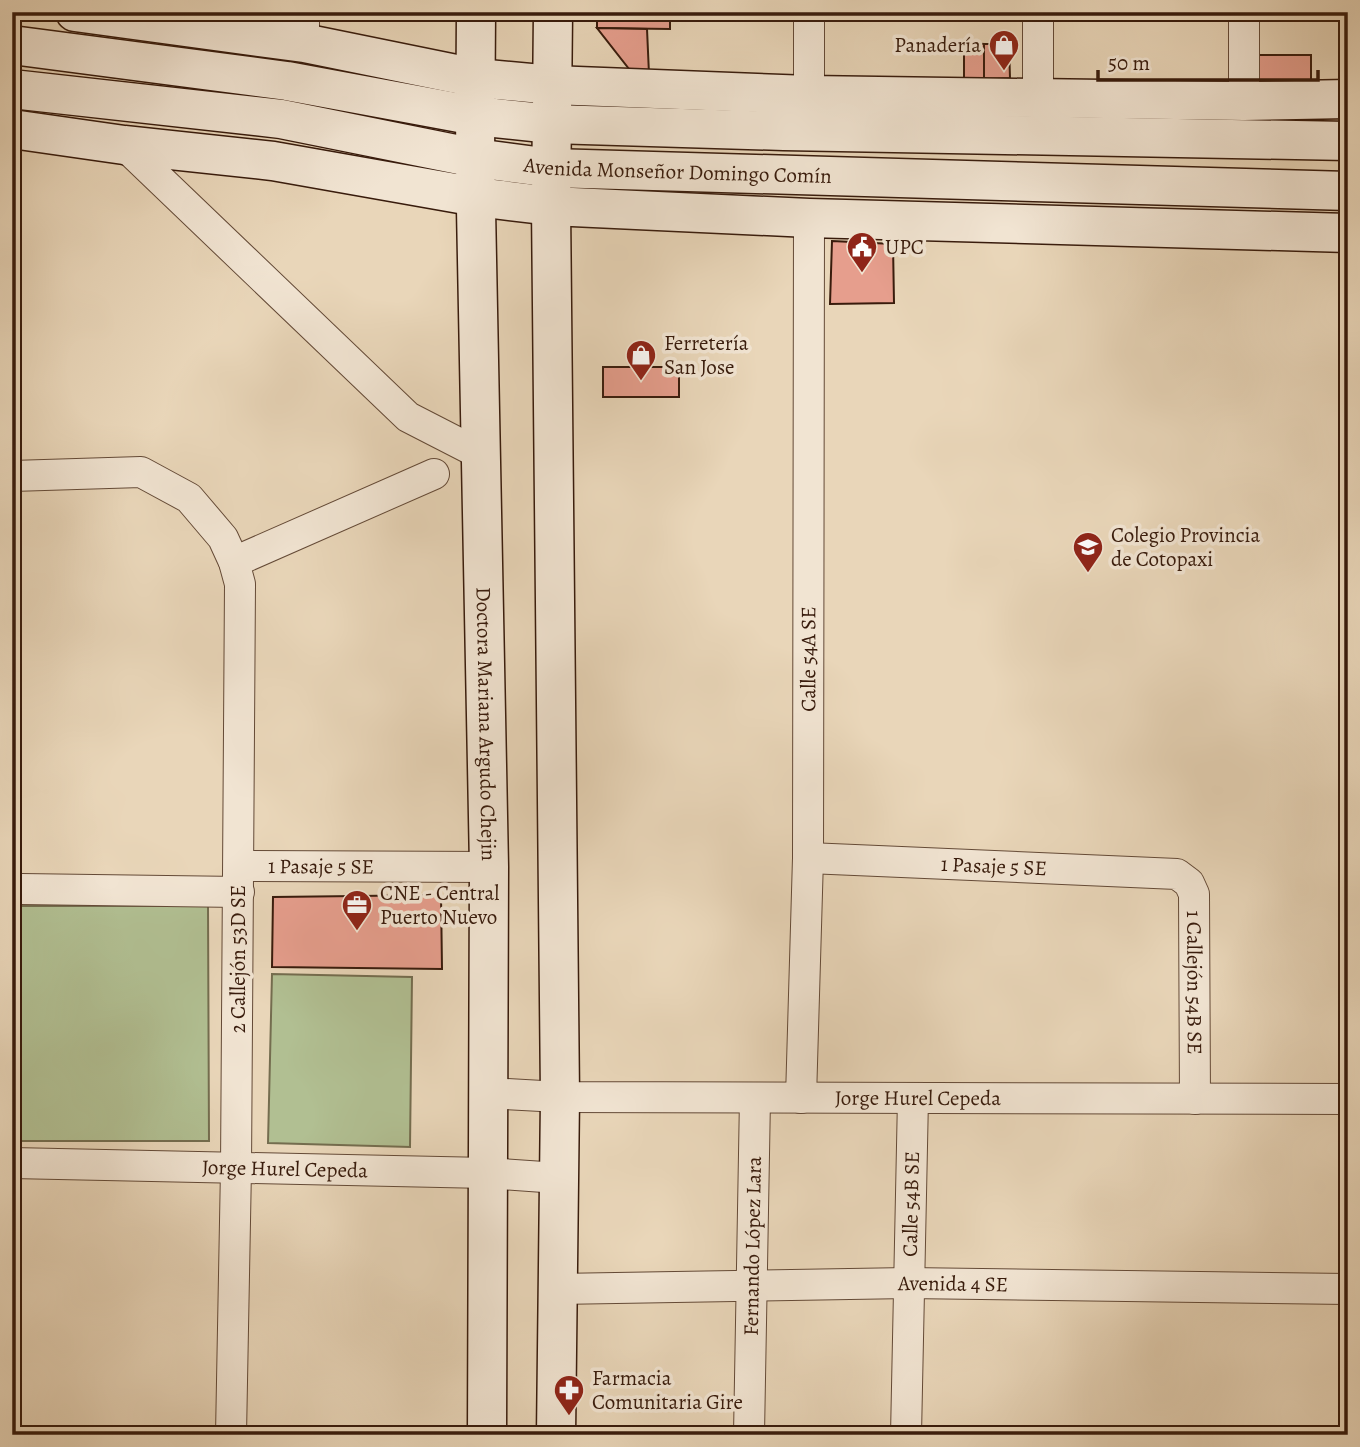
<svg xmlns="http://www.w3.org/2000/svg" width="1360" height="1447" viewBox="0 0 1360 1447" font-family="Alegreya,serif">
<rect width="100%" height="100%" fill="#e9d6b9"/>
<filter id="stains"><feTurbulence type="fractalNoise" baseFrequency=".00286" numOctaves="4"/><feColorMatrix values="0 0 0 0 .2 0 0 0 0 .09 0 0 0 0 .02 0 0 0 .5 -.17"/></filter>
<radialGradient id="worn" r=".72"><stop offset=".6" stop-color="#630" stop-opacity="0"/><stop offset="1" stop-color="#630" stop-opacity=".3"/></radialGradient>
<!-- green -->
<g fill="#b1bf92" stroke="#746d4f" stroke-width="2">
<path d="M14 906H208L209 1141H15Z"/>
<path d="M272 974 412 977 410 1147 268 1143Z"/>
</g>
<!-- building -->
<g fill="#e69e8d" stroke="#381b0c" stroke-width="2">
<path d="M597 12H670V29L597 28Z"/>
<path d="M597 28 647 29 649 74H633Z"/>
<path d="M964 43 984 44V79L964 78Z"/>
<path d="M984 44H1009L1010 78 984 79Z"/>
<path d="M1256 55H1311V80H1255Z"/>
<path d="M832 241 893 244 894 303 830 304Z"/>
<rect x="603" y="367" width="76" height="30"/>
<path d="M441 895 442 969 272 967 273 897Z"/>
</g>
<g fill="none" stroke-linecap="round" stroke-linejoin="round">
<!-- minor casing -->
<g stroke="#644a37" stroke-width="32">
<g id="minor">
<path d="M809 12V95"/>
<path d="M1038 12V97"/>
<path d="M1244 12V101"/>
<path d="M304 43V12"/>
<path d="M124 145 408 417 482 455"/>
<path d="M12 476 141 472 189 498 223 538 234 562 240 584 236 1168 231 1435"/>
<path d="M234 562 434 474"/>
<path id="s1" d="M808 858 1177 874 1189 883 1194 894 1195 1099"/>
<path id="s2" d="M239 866 489 867"/>
<path d="M21 889 239 892"/>
<path id="s3" d="M488 1093 560 1097 1348 1099"/>
<path id="s4" d="M801 1098 808 858 809 218"/>
<path id="s5" d="M12 1163 487 1173 558 1178"/>
<path id="s6" d="M557 1289 908 1283 1348 1289"/>
<path id="s7" d="M749 1435 755 1098"/>
<path id="s8" d="M906 1435 913 1098"/>
</g>
</g>
<!-- secondary casing -->
<g stroke="#381b0c" stroke-width="41">
<g id="secondary">
<path d="M75 12 304 43 476 78 552 85 809 95 1244 101 1348 99"/>
<path id="s9" d="M476 12 475 158 489 867 487 1435"/>
<path d="M553 12 551 206 560 1097 556 1435"/>
<path d="M12 45 287 81 476 116 552 124 784 131 1348 141"/>
<path id="s10" d="M12 89 281 119 475 158 551 168 1348 191"/>
<path d="M12 129 124 145 273 161 477 197 551 206 809 218 1348 233"/>
</g>
</g>
<!-- minor -->
<use href="#minor" stroke="#f1e4d2" stroke-width="30"/>
<!-- secondary -->
<use href="#secondary" stroke="#f1e4d2" stroke-width="38"/>
</g>
<!-- icons -->
<defs>
<g id="shop-pin" transform="scale(1.575)"><path d="M0 17L-7.5 6A9.5 9.5 0 1 1 7.5 6Z" fill="#8f2418" stroke="#f1e4d2"/><path d="M-5-2.5h2.3a2.7 3.5 0 0 1 5.4 0H5L5.5 6h-11ZM-1.5-2.5h3a1.5 2.3 0 0 0-3 0Z" fill="#fff"/></g>
<g id="civic-pin" transform="scale(1.575)"><path d="M0 17L-7.5 6A9.5 9.5 0 1 1 7.5 6Z" fill="#8f2418" stroke="#f1e4d2"/><path d="M-.6-6.5H3V-4.5H.6V-3L4-1V1h2V6H-6V1h2V-1L-.6-3ZM-1.2 2.5V6h2.4V2.5Z" fill="#fff"/></g>
<g id="school-pin" transform="scale(1.575)"><path d="M0 17L-7.5 6A9.5 9.5 0 1 1 7.5 6Z" fill="#8f2418" stroke="#f1e4d2"/><path d="M0-5L7-2L0 1L-7-2ZM-4 1L0 2.5L4 1V4Q0 6-4 4Z" fill="#fff"/></g>
<g id="office-pin" transform="scale(1.575)"><path d="M0 17L-7.5 6A9.5 9.5 0 1 1 7.5 6Z" fill="#8f2418" stroke="#f1e4d2"/><path d="M-6-3h4V-5.5h4V-3h4V5H-6ZM-1-4.5V-3h2v-1.5ZM-6 0V1H6V0Z" fill="#fff"/></g>
<g id="pharmacy-pin" transform="scale(1.575)"><path d="M0 17L-7.5 6A9.5 9.5 0 1 1 7.5 6Z" fill="#8f2418" stroke="#f1e4d2"/><path d="M-2-6h4v4h4v4h-4v4h-4v-4h-4v-4h4Z" fill="#fff"/></g>
</defs>
<g fill-rule="evenodd">
<use href="#shop-pin" x="1004" y="45"/>
<use href="#civic-pin" x="862" y="247"/>
<use href="#shop-pin" x="641" y="355"/>
<use href="#school-pin" x="1088" y="547"/>
<use href="#office-pin" x="357" y="905"/>
<use href="#pharmacy-pin" x="569" y="1390"/>
</g>
<g text-anchor="middle" dominant-baseline="central" stroke-width="7" stroke-linejoin="round" paint-order="stroke">
<!-- poi labels -->
<g font-size="21" fill="#381b0c" stroke="#f1e4d2" text-anchor="start">
<text x="981" y="45" text-anchor="end">Panadería</text>
<text x="885" y="247">UPC</text>
<text x="664" y="343">Ferretería<tspan x="664" dy="24">San Jose</tspan></text>
<text x="1111" y="535">Colegio Provincia<tspan x="1111" dy="24">de Cotopaxi</tspan></text>
<text x="380" y="893">CNE - Central<tspan x="380" dy="24">Puerto Nuevo</tspan></text>
<text x="592" y="1378">Farmacia<tspan x="592" dy="24">Comunitaria Gire</tspan></text>
</g>
<!-- street labels -->
<g font-size="21" fill="#381b0c" stroke="#f1e4d2">
<text stroke="none"><textPath href="#s10" startOffset="672">Avenida Monseñor Domingo Comín</textPath></text>
<text stroke="none"><textPath href="#s4" startOffset="439">Calle 54A SE</textPath></text>
<text stroke="none"><textPath href="#s9" startOffset="712">Doctora Mariana Argudo Chejin</textPath></text>
<text stroke="none"><textPath href="#s2" startOffset="82">1 Pasaje 5 SE</textPath></text>
<text stroke="none"><textPath href="#s1" startOffset="186">1 Pasaje 5 SE</textPath></text>
<text transform="translate(238 959) rotate(-90)">2 Callejón 53D SE</text>
<text stroke="none"><textPath href="#s1" startOffset="485">1 Callejón 54B SE</textPath></text>
<text stroke="none"><textPath href="#s3" startOffset="430">Jorge Hurel Cepeda</textPath></text>
<text stroke="none"><textPath href="#s5" startOffset="273">Jorge Hurel Cepeda</textPath></text>
<text stroke="none"><textPath href="#s8" startOffset="231">Calle 54B SE</textPath></text>
<text stroke="none"><textPath href="#s7" startOffset="189">Fernando López Lara</textPath></text>
<text stroke="none"><textPath href="#s6" startOffset="396">Avenida 4 SE</textPath></text>
</g>
</g>
<!-- margin -->
<rect width="1360" height="1447" fill="none" stroke="#e9d6b9" stroke-width="42"/>
<rect x="14" y="14" width="1332" height="1419" fill="none" stroke="#381b0c" stroke-width="3.5"/>
<rect x="21" y="21" width="1318" height="1405" fill="none" stroke="#381b0c" stroke-width="2"/>
<!-- scale -->
<path d="M1098 70v10h220v-10" fill="none" stroke="#381b0c" stroke-width="3.5"/>
<text x="1108" y="70" font-size="21" fill="#381b0c" stroke="#f1e4d2" stroke-width="5" paint-order="stroke">50 m</text>
<rect width="100%" height="100%" filter="url(#stains)"/>
<rect width="100%" height="100%" fill="url(#worn)"/>
</svg>
